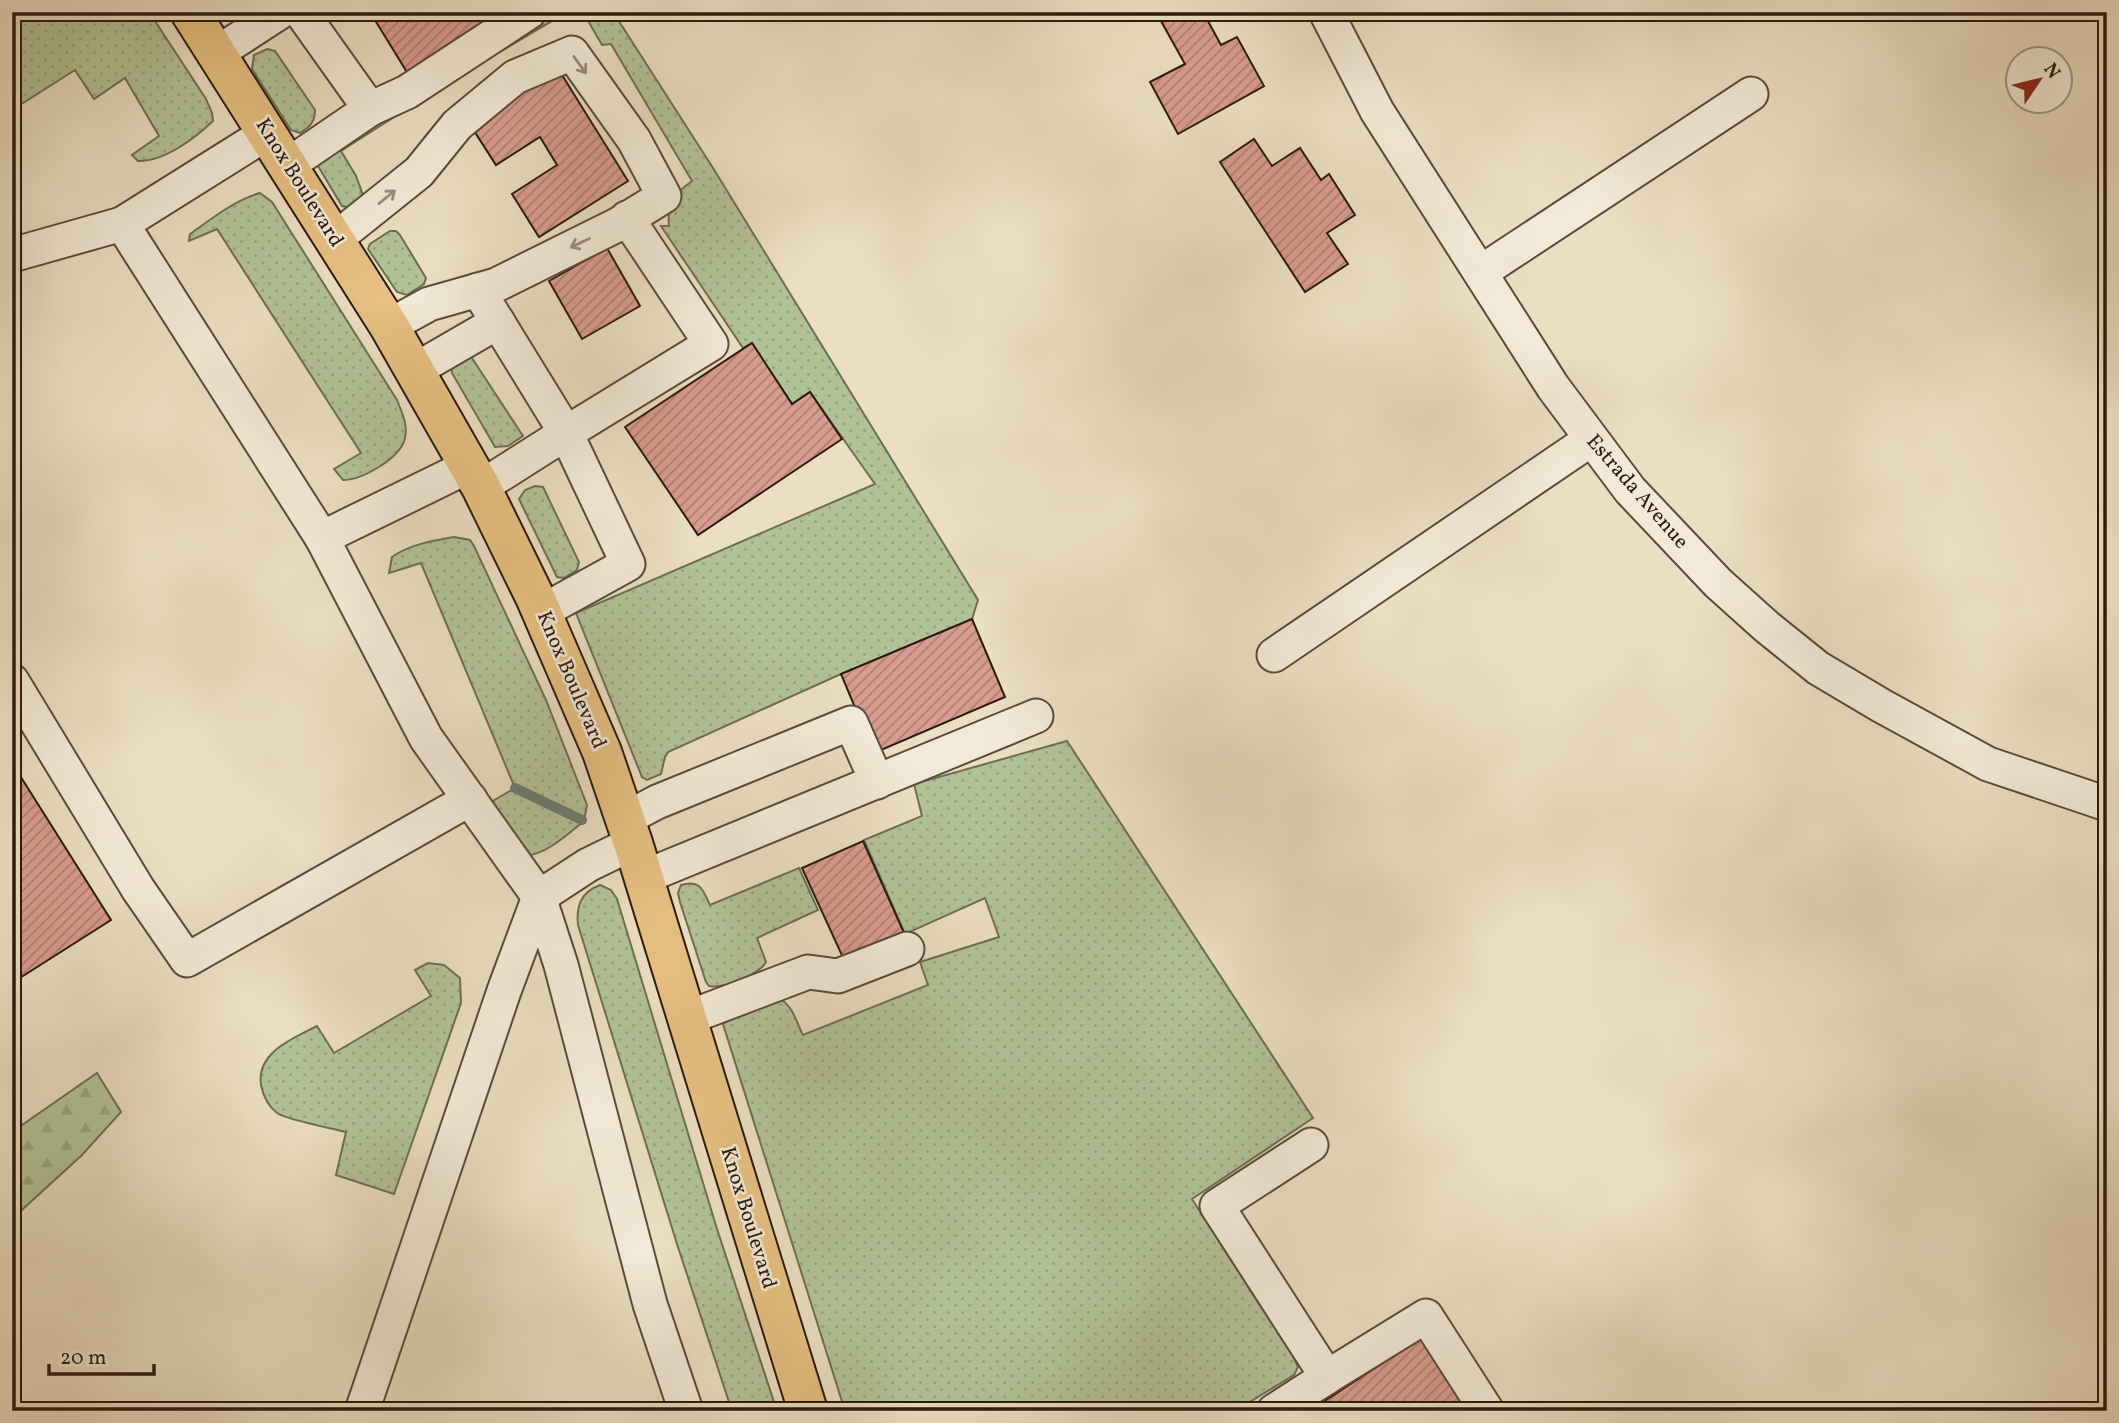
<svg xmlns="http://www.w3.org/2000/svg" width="2119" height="1423" viewBox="0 0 2119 1423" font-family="Vollkorn,serif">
<defs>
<pattern id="grass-dots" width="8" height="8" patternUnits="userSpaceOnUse" patternTransform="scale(1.75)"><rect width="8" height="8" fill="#b2c297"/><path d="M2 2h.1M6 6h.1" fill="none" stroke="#99a681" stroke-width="1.8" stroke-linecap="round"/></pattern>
<pattern id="forest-firs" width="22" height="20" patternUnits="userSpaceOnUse" patternTransform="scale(1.75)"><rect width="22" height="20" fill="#b2c297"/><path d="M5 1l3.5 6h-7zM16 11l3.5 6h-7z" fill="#99a681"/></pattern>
<pattern id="building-hatch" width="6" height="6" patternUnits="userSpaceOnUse" patternTransform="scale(1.75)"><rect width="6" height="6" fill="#d89b8f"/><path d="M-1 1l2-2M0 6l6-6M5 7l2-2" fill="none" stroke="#af7e73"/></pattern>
</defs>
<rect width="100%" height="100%" fill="#ebdec2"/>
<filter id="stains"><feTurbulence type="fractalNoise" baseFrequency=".00286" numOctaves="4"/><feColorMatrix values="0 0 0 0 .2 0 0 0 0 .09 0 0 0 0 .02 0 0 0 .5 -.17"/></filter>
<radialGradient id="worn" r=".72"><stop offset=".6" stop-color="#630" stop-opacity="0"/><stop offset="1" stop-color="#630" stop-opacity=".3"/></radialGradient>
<!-- grass -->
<g fill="url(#grass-dots)" stroke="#6e6e54" stroke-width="2">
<path d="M12 12H149L206 99 212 113 213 121C195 138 164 162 138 161L132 155 159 136 125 78 94 99 75 70 12 110Z"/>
<path d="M550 12H567L449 82 341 151 356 176 364 198 351 208 342 206 318 166 319 158Z"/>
<path d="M583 12H613L713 168 978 600 972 619 841 674 668 752 665 757 661 774 647 780 642 777 576 613 875 484 810 392 792 404 752 343 743 348 661 226H669C667 201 672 196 692 181L611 44 602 45Z"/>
<path d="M267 49 275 51 315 110C315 122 310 127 300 133L291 130 252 69 254 55Z"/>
<path d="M260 193 272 202 397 400C402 413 408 424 405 438 401 458 362 480 343 480L334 469 361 453 217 229 189 241 190 234C211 219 235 200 260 193Z"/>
<path d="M390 231H396L400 235 426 278 424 284 407 295 397 292 368 249 370 244Z"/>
<path d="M468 352 523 436 508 446 495 447 452 373 451 367Z"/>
<path d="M535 486 543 487 579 562 577 570 564 578 557 577 519 499 525 490Z"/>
<path d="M454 537 470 540 474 546 546 700 587 805 584 821C569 833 544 857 524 855L491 802 515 788 421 563 389 573 392 557C410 544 433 541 454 537Z"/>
<path d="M1067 741 1313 1118 1192 1199 1294 1358 1298 1367 1294 1375 1235 1411H845L723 1024 731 1018 780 999C794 1007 796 1022 803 1035L928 985 920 962 999 937 985 898 905 934 864 840 922 816 914 784Z"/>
<path d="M799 868 818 910 757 938 766 962C759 975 723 989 709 986L706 982 680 902 678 893 681 885C700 879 703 890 710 905Z"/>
<path d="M600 885 611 890 617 899 717 1229 777 1411H732L677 1244 578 925C576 906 581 892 600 885Z"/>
<path d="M428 963 444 965 460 978 461 1003 394 1194 336 1175 346 1132C331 1128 287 1120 277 1113 268 1106 263 1095 261 1085 256 1052 294 1038 317 1026L334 1053 431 996 415 970Z"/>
</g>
<!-- forest -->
<path fill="url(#forest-firs)" stroke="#6e6e54" stroke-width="2" d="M97 1073 121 1112 82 1155 12 1219V1132Z"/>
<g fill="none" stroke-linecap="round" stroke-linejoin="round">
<!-- stream -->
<path stroke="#6d7b70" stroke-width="10" d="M515 788 582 820"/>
</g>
<!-- building -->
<g fill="url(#building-hatch)" stroke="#2b1a11" stroke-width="2">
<path d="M370 12H503L410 77Z"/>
<path d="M1176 12H1203L1221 45 1237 37 1264 86 1178 134 1150 82 1185 64 1161 21Z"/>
<path d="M557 67 628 181 539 237 512 194 557 165 540 137 496 165 469 123Z"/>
<path d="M1254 139 1272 166 1300 148 1321 180 1329 174 1355 215 1327 233 1348 264 1305 292 1220 162Z"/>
<path d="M607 248 640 306 582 339 549 281Z"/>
<path d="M752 343 792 404 810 392 842 439 698 535 625 427Z"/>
<path d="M972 619 1005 697 874 753 841 674Z"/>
<path d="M12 763 111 920 12 983Z"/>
<path d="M863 841 905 935 845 962 802 868Z"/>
<path d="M1421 1338 1469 1411H1324L1320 1404Z"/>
</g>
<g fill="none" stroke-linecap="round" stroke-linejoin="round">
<!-- minor casing -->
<g stroke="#5b4b3d" stroke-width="37">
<g id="minor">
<path d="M1326 12 1377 111 1553 387 1630 490 1718 583 1767 627 1818 668 1882 706 1988 764 2107 804"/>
<path d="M217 53 280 12"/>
<path d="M370 109 407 92 529 12"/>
<path d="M267 133 122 224 322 538 469 466"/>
<path d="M288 165 370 109 301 12"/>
<path d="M334 240 419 172 457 125 515 77 572 53 634 140 664 196 619 224 496 285 429 304 389 326"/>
<path d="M12 255 122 224"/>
<path d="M1481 272 1751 94"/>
<path d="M478 290 566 433 481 487"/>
<path d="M415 370 498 322"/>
<path d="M322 538 426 738 539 897 561 965 650 1304 686 1411"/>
<path d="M541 612 628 564 566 433 711 344 627 218"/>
<path d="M1274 655 1590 440"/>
<path d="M12 681 138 889 187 960 470 799"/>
<path d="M625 819 657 802 851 723 877 782"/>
<path d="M644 877 1036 716"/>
<path d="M687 1018 808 972 838 976 907 949"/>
<path d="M1327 1377 1426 1316 1487 1411"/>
<path d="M362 1411 504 991 539 897 588 865 633 843"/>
<path d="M1274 1411 1327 1377 1217 1206 1311 1145"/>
</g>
</g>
<!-- major casing -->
<g stroke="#2b1a11" stroke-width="42">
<path id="major" d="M190 12 389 326 481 487 535 597 602 752 633 843 808 1411"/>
</g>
<!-- minor -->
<use href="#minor" stroke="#f2ead7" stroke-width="33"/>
<!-- major -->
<use href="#major" stroke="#e6bf81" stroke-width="38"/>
</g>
<!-- one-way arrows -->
<defs><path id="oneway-shaft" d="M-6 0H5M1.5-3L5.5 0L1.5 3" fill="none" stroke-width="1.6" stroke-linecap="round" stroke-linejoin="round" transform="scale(1.75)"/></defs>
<g stroke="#988c7e">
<use href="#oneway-shaft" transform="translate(580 65) rotate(54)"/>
<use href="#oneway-shaft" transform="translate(387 197) rotate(-39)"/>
<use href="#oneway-shaft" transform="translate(580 243) rotate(154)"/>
</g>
<g text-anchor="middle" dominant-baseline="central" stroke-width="5" stroke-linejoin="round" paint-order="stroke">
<!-- street labels -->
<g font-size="21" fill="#2b1a11" stroke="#f2ead7">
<text transform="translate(299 183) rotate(58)">Knox Boulevard</text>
<text transform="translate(1637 492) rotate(49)">Estrada Avenue</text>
<text transform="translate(571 680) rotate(67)">Knox Boulevard</text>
<text transform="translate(748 1218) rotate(73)">Knox Boulevard</text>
</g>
</g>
<!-- margin -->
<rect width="2119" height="1423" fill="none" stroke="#ebdec2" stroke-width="42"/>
<rect x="14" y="14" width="2091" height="1395" fill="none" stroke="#2b1a11" stroke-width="3.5"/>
<rect x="21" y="21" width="2077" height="1381" fill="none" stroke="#2b1a11" stroke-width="2"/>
<!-- north arrow -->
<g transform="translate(2039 80) rotate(55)"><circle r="33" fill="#f2ead7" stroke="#a29788" stroke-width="2"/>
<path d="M0-5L12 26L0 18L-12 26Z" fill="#8f2418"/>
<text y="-10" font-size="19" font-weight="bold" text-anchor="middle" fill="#2b1a11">N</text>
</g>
<!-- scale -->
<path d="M49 1364v10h105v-10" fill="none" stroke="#2b1a11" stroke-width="3.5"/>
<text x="60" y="1364" font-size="21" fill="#2b1a11" stroke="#f2ead7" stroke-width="5" paint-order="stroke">20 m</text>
<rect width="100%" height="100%" filter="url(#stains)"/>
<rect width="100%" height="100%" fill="url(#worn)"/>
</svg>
